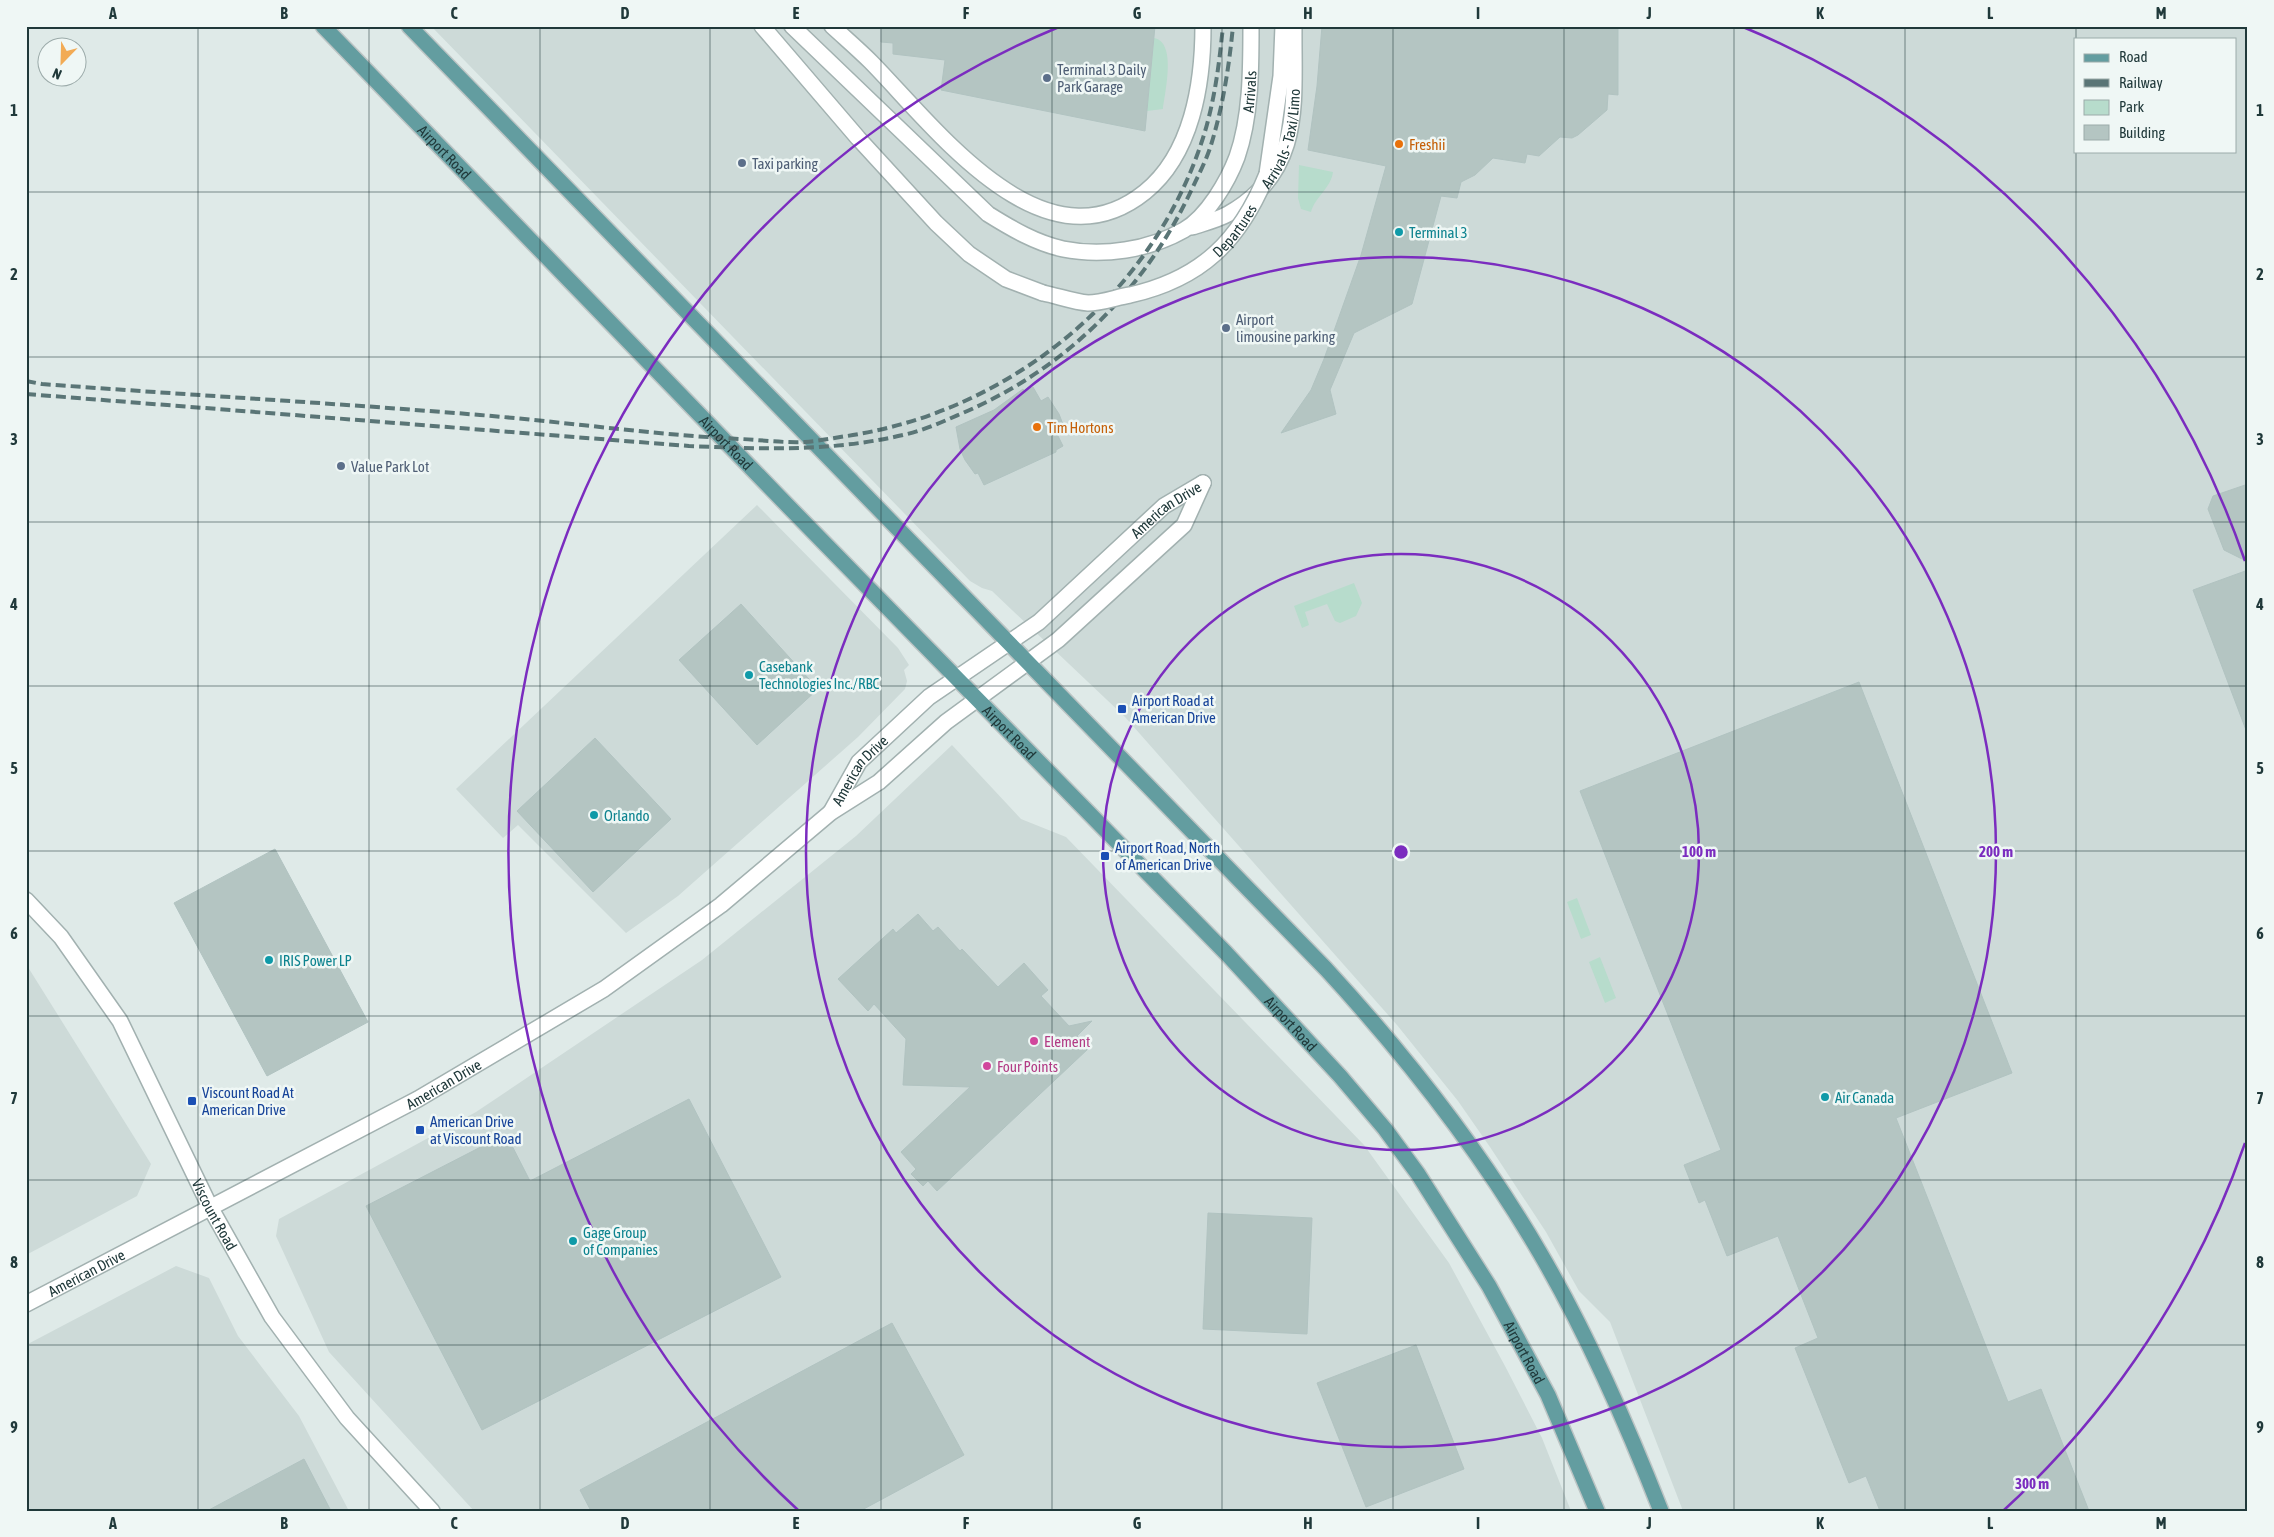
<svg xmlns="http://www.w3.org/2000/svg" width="2274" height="1537" viewBox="0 0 2274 1537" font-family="'Asap Condensed',sans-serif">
<rect width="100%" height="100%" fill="#dfeae8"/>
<!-- built -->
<g fill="#cddad8" fill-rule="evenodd">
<path d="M431 26H2248V1511H1683L1610 1322 1579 1291 1546 1232 1490 1147 1458 1101 1397 1025 1125 717 992 591 982 588 970 581ZM2075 39H2235V151H2075Z"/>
<path d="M757 505 898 648 909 665 904 670 907 681 905 689 858 737 678 896 626 933 518 825 503 838 456 789Z"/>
<path d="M952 745 1021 819 1066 837 1364 1145 1449 1263 1505 1366 1542 1438 1571 1511H474L329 1352 276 1236 279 1219 476 1112 702 960 856 836Z"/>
<path d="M26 964 151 1164 137 1196 26 1255Z"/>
<path d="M176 1266 209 1278 238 1336 299 1416 349 1511H26V1345Z"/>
</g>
<!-- green -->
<g fill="#b7dccc">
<path d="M1154 38C1177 42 1165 92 1163 109L1147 111Z"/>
<path d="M1299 165 1333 172C1331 188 1315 197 1311 212L1301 209 1298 198Z"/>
<path d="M1354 583 1362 603 1356 616 1340 623 1335 621 1327 604 1305 612 1309 625 1302 628 1294 606Z"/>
<path d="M1577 898 1591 935 1581 939 1567 902Z"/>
<path d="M1600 957 1616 998 1605 1003 1589 962Z"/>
</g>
<!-- building -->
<g fill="#b4c5c2" stroke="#b1c3c1">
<path d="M881 26H1155L1145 131 941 90 945 60 893 54V43L881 42Z"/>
<path d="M1322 26H1618V95L1608 94 1607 110 1578 135 1572 138 1560 137 1539 156 1527 154 1525 163 1493 158 1475 175 1461 182 1457 198 1441 196 1412 304 1354 333 1330 390 1336 414 1281 433 1311 390 1324 359 1361 255 1386 166 1308 150 1317 86Z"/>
<path d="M1033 387 1041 401 1048 397 1059 414 1064 427 1056 432 1063 446 1056 450V452L984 485 978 473 975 474 965 460 960 449 956 427 994 410 1023 389 1025 392Z"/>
<path d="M2248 484V562L2224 550 2208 509 2213 496Z"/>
<path d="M2248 570V729L2246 730 2193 590Z"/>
<path d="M741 604 818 689 757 745 679 660Z"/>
<path d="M1859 682 2012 1073 1896 1118 2008 1402 2041 1389 2089 1511H1880L1866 1476 1849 1483 1795 1348 1818 1338 1778 1236 1727 1256 1705 1200 1699 1203 1684 1165 1721 1150 1580 791Z"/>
<path d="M595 738 671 819 593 892 517 811Z"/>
<path d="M275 849 368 1022 267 1076 174 903Z"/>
<path d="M918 914 933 931 938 927 960 951 962 949 998 987 1024 963 1048 990 1041 996 1069 1026 1092 1021 1077 1036 1089 1048 937 1191 928 1181 923 1186 911 1174 916 1169 901 1152 970 1087 903 1085 906 1039 874 1004 868 1011 838 979 893 929 896 933Z"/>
<path d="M689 1099 781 1277 482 1430 366 1206 506 1134 530 1181Z"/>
<path d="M1208 1213 1312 1218 1307 1334 1203 1329Z"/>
<path d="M892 1323 964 1455 860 1511H591L580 1490Z"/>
<path d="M1416 1345 1464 1469 1366 1507 1317 1383Z"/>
<path d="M304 1459 331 1511H207Z"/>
</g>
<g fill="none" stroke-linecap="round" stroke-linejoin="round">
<!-- minor casing -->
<g stroke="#a2b1b0" stroke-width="18">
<g id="minor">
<path d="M762 26 858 138 936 223 969 254 1006 279 1043 293"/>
<path id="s1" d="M792 26 988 214C1012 229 1036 243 1063 249 1103 257 1149 250 1184 230 1207 217 1228 181 1237 157 1251 117 1251 69 1251 26"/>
<path d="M832 26C845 38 859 50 871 62 935 127 1043 274 1145 192 1192 154 1203 84 1203 26"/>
<path d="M1267 174 1281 76 1283 26"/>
<path id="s2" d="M1192 227C1204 223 1217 220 1228 214 1305 171 1293 101 1294 26"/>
<path id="s3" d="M831 812 859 762 929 697 1039 622 1164 506 1203 483"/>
<path id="s4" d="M26 900 61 937 120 1021 210 1207 272 1317 347 1418 432 1511"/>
<path id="s5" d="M26 1304 418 1099 604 989 721 905 830 813 879 782 946 722 1058 640 1184 525 1203 483"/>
</g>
</g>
<!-- major casing -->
<g stroke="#bcc4c4" stroke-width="18">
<g id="major">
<path id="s6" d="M323 26 789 507 1226 953 1340 1076 1385 1129 1418 1174 1489 1286 1548 1395 1597 1511"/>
<path d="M409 26 1326 969C1407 1057 1480 1150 1540 1253 1588 1335 1626 1422 1661 1511"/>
</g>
</g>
<!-- minor -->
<use href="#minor" stroke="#fff" stroke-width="15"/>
<!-- major -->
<use href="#major" stroke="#639da0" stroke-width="15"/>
<!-- rail -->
<g stroke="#5a7576" stroke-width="4" stroke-dasharray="10 5" stroke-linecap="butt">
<path d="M26 381 42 384C188 395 334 403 480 415 567 422 654 435 741 439 762 440 784 443 805 442 819 441 833 438 847 436 1007 412 1149 299 1201 144 1214 106 1219 66 1223 26"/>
<path d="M26 394 689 446C763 449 830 452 903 435 922 431 940 423 958 415 1062 372 1143 293 1191 191 1198 176 1206 161 1211 145 1223 106 1229 67 1233 26"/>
</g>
<!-- minor-bridge casing -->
<g stroke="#a2b1b0" stroke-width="18" stroke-linecap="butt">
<g id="minor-bridge">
<path id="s7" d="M1043 293C1058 296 1074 302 1088 303 1102 303 1117 297 1130 295 1201 279 1240 241 1267 174"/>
</g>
</g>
<!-- minor-bridge -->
<use href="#minor-bridge" stroke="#fff" stroke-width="15"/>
</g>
<!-- grid -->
<path fill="none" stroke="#20393a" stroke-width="1" stroke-opacity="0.55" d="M198 26V1511M369 26V1511M540 26V1511M710 26V1511M881 26V1511M1052 26V1511M1222 26V1511M1393 26V1511M1564 26V1511M1734 26V1511M1905 26V1511M2076 26V39M2076 151V1511M26 192H2248M26 357H2248M26 522H2248M26 686H2248M26 851H2248M26 1016H2248M26 1180H2248M26 1345H2248"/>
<!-- distance rings -->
<g fill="none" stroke="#7b2cbf" stroke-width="2.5">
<circle cx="1401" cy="852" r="298"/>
<circle cx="1401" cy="852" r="595"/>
<path d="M2245 1143A893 893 0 0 1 2004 1510M798 1510A893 893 0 0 1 1059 27M1743 27A893 893 0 0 1 2245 561"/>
</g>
<!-- markers -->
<g fill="#5c6f8a" stroke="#eff7f5" stroke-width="2">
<circle cx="1047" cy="78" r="5"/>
<circle cx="742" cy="163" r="5"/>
<circle cx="1226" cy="328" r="5"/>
<circle cx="341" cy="466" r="5"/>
</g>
<g fill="#e8710a" stroke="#eff7f5" stroke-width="2">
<circle cx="1399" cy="144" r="5"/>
<circle cx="1037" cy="427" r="5"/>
</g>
<g fill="#0f9aa8" stroke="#eff7f5" stroke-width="2">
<circle cx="1399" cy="232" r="5"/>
<circle cx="749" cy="675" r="5"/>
<circle cx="594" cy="815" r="5"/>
<circle cx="269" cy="960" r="5"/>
<circle cx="1825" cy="1097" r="5"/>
<circle cx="573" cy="1241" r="5"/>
</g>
<g fill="#1a4fb4" stroke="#eff7f5" stroke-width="2">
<rect x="1117" y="704" width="10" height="10" rx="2.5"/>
<rect x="1100" y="851" width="10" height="10" rx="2.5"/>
<rect x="187" y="1096" width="10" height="10" rx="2.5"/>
<rect x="415" y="1125" width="10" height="10" rx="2.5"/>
</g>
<g fill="#d1479c" stroke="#eff7f5" stroke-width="2">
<circle cx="1034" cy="1041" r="5"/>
<circle cx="987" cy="1066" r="5"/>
</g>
<g text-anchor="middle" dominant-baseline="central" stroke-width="5" stroke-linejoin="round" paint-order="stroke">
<!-- service labels -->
<g font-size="15" fill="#4e5e75" stroke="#eff7f5" text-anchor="start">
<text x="1057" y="69">Terminal 3 Daily<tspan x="1057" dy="17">Park Garage</tspan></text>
<text x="752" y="163">Taxi parking</text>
<text x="1236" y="319">Airport<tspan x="1236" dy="17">limousine parking</tspan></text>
<text x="351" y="466">Value Park Lot</text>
</g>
<!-- street labels -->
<g font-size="15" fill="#20393a" stroke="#eff7f5">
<text stroke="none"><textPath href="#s1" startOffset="638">Arrivals</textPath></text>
<text stroke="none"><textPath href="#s2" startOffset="136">Arrivals - Taxi/Limo</textPath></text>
<text stroke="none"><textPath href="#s6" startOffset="175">Airport Road</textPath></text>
<text stroke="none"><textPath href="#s7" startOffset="215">Departures</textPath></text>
<text stroke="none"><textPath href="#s6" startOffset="580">Airport Road</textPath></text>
<text stroke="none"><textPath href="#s3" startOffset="456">American Drive</textPath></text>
<text stroke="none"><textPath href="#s6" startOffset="985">Airport Road</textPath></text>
<text stroke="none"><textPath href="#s3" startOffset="51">American Drive</textPath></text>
<text stroke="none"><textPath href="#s6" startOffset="1390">Airport Road</textPath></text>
<text stroke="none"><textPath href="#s5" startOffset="472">American Drive</textPath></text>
<text stroke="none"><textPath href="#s4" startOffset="369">Viscount Road</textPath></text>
<text stroke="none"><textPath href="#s5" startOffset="68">American Drive</textPath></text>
<text stroke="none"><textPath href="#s6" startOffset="1795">Airport Road</textPath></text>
</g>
<!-- food labels -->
<g font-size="15" fill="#c56008" stroke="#eff7f5" text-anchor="start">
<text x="1409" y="144">Freshii</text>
<text x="1047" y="427">Tim Hortons</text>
</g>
<!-- culture labels -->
<g font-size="15" fill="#0d838f" stroke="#eff7f5" text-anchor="start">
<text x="1409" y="232">Terminal 3</text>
<text x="759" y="666">Casebank<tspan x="759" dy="17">Technologies Inc./RBC</tspan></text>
<text x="604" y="815">Orlando</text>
<text x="279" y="960">IRIS Power LP</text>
<text x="1835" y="1097">Air Canada</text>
<text x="583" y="1232">Gage Group<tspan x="583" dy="17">of Companies</tspan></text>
</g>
<!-- transit labels -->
<g font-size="15" fill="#164399" stroke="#eff7f5" text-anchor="start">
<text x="1132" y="700">Airport Road at<tspan x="1132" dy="17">American Drive</tspan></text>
<text x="1115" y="847">Airport Road, North<tspan x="1115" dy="17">of American Drive</tspan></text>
<text x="202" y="1092">Viscount Road At<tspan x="202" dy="17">American Drive</tspan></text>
<text x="430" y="1121">American Drive<tspan x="430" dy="17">at Viscount Road</tspan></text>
</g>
<!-- hotel labels -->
<g font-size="15" fill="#b23c85" stroke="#eff7f5" text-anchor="start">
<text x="1044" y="1041">Element</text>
<text x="997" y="1066">Four Points</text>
</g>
</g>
<circle cx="1401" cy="852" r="8" fill="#7b2cbf" stroke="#eff7f5" stroke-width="2.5"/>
<g font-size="15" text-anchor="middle" font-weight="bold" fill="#7b2cbf" stroke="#eff7f5" stroke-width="5" stroke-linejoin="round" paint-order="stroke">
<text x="1699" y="857">100 m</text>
<text x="1996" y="857">200 m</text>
<text x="2032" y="1489">300 m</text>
</g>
<!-- border -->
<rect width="2274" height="1537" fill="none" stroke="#eff7f5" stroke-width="55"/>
<!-- legend -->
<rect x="2074" y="38" width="162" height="115" fill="#eff7f5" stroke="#9cabaa"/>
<rect x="2084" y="54" width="25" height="8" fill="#639da0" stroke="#9cabaa"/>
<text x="2119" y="62" font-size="15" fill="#20393a">Road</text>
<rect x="2084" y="79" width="25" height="8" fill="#5a7576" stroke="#9cabaa"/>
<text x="2119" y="88" font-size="15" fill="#20393a">Railway</text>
<rect x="2084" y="100" width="25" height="15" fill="#b7dccc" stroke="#9cabaa"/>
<text x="2119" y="112" font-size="15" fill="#20393a">Park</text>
<rect x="2084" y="125" width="25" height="15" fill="#b4c5c2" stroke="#9cabaa"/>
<text x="2119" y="138" font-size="15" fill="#20393a">Building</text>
<!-- north arrow -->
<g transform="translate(62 62) rotate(203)"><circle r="24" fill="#eff7f5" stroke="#9cabaa"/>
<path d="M0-4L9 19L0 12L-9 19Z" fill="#f2ab55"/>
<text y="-8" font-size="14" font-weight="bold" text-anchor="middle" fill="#20393a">N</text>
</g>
<rect x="28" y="28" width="2218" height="1482" fill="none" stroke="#20393a" stroke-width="2"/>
<g font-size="16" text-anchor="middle" font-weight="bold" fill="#20393a">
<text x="113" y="19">A</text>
<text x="284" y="19">B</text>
<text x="454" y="19">C</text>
<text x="625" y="19">D</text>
<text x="796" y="19">E</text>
<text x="966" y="19">F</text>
<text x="1137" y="19">G</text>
<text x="1308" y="19">H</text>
<text x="1478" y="19">I</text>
<text x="1649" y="19">J</text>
<text x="1820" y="19">K</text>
<text x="1990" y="19">L</text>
<text x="2161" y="19">M</text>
<text x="14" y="116">1</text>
<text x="2260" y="116">1</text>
<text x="14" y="280">2</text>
<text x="2260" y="280">2</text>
<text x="14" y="445">3</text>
<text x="2260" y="445">3</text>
<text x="14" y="610">4</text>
<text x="2260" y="610">4</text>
<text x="14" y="774">5</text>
<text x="2260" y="774">5</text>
<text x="14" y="939">6</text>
<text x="2260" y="939">6</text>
<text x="14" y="1104">7</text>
<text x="2260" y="1104">7</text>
<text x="14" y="1268">8</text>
<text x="2260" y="1268">8</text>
<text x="14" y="1433">9</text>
<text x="2260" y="1433">9</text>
<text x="113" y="1529">A</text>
<text x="284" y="1529">B</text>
<text x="454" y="1529">C</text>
<text x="625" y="1529">D</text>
<text x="796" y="1529">E</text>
<text x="966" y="1529">F</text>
<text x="1137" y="1529">G</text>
<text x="1308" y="1529">H</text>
<text x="1478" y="1529">I</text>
<text x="1649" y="1529">J</text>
<text x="1820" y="1529">K</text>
<text x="1990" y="1529">L</text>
<text x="2161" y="1529">M</text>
</g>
</svg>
